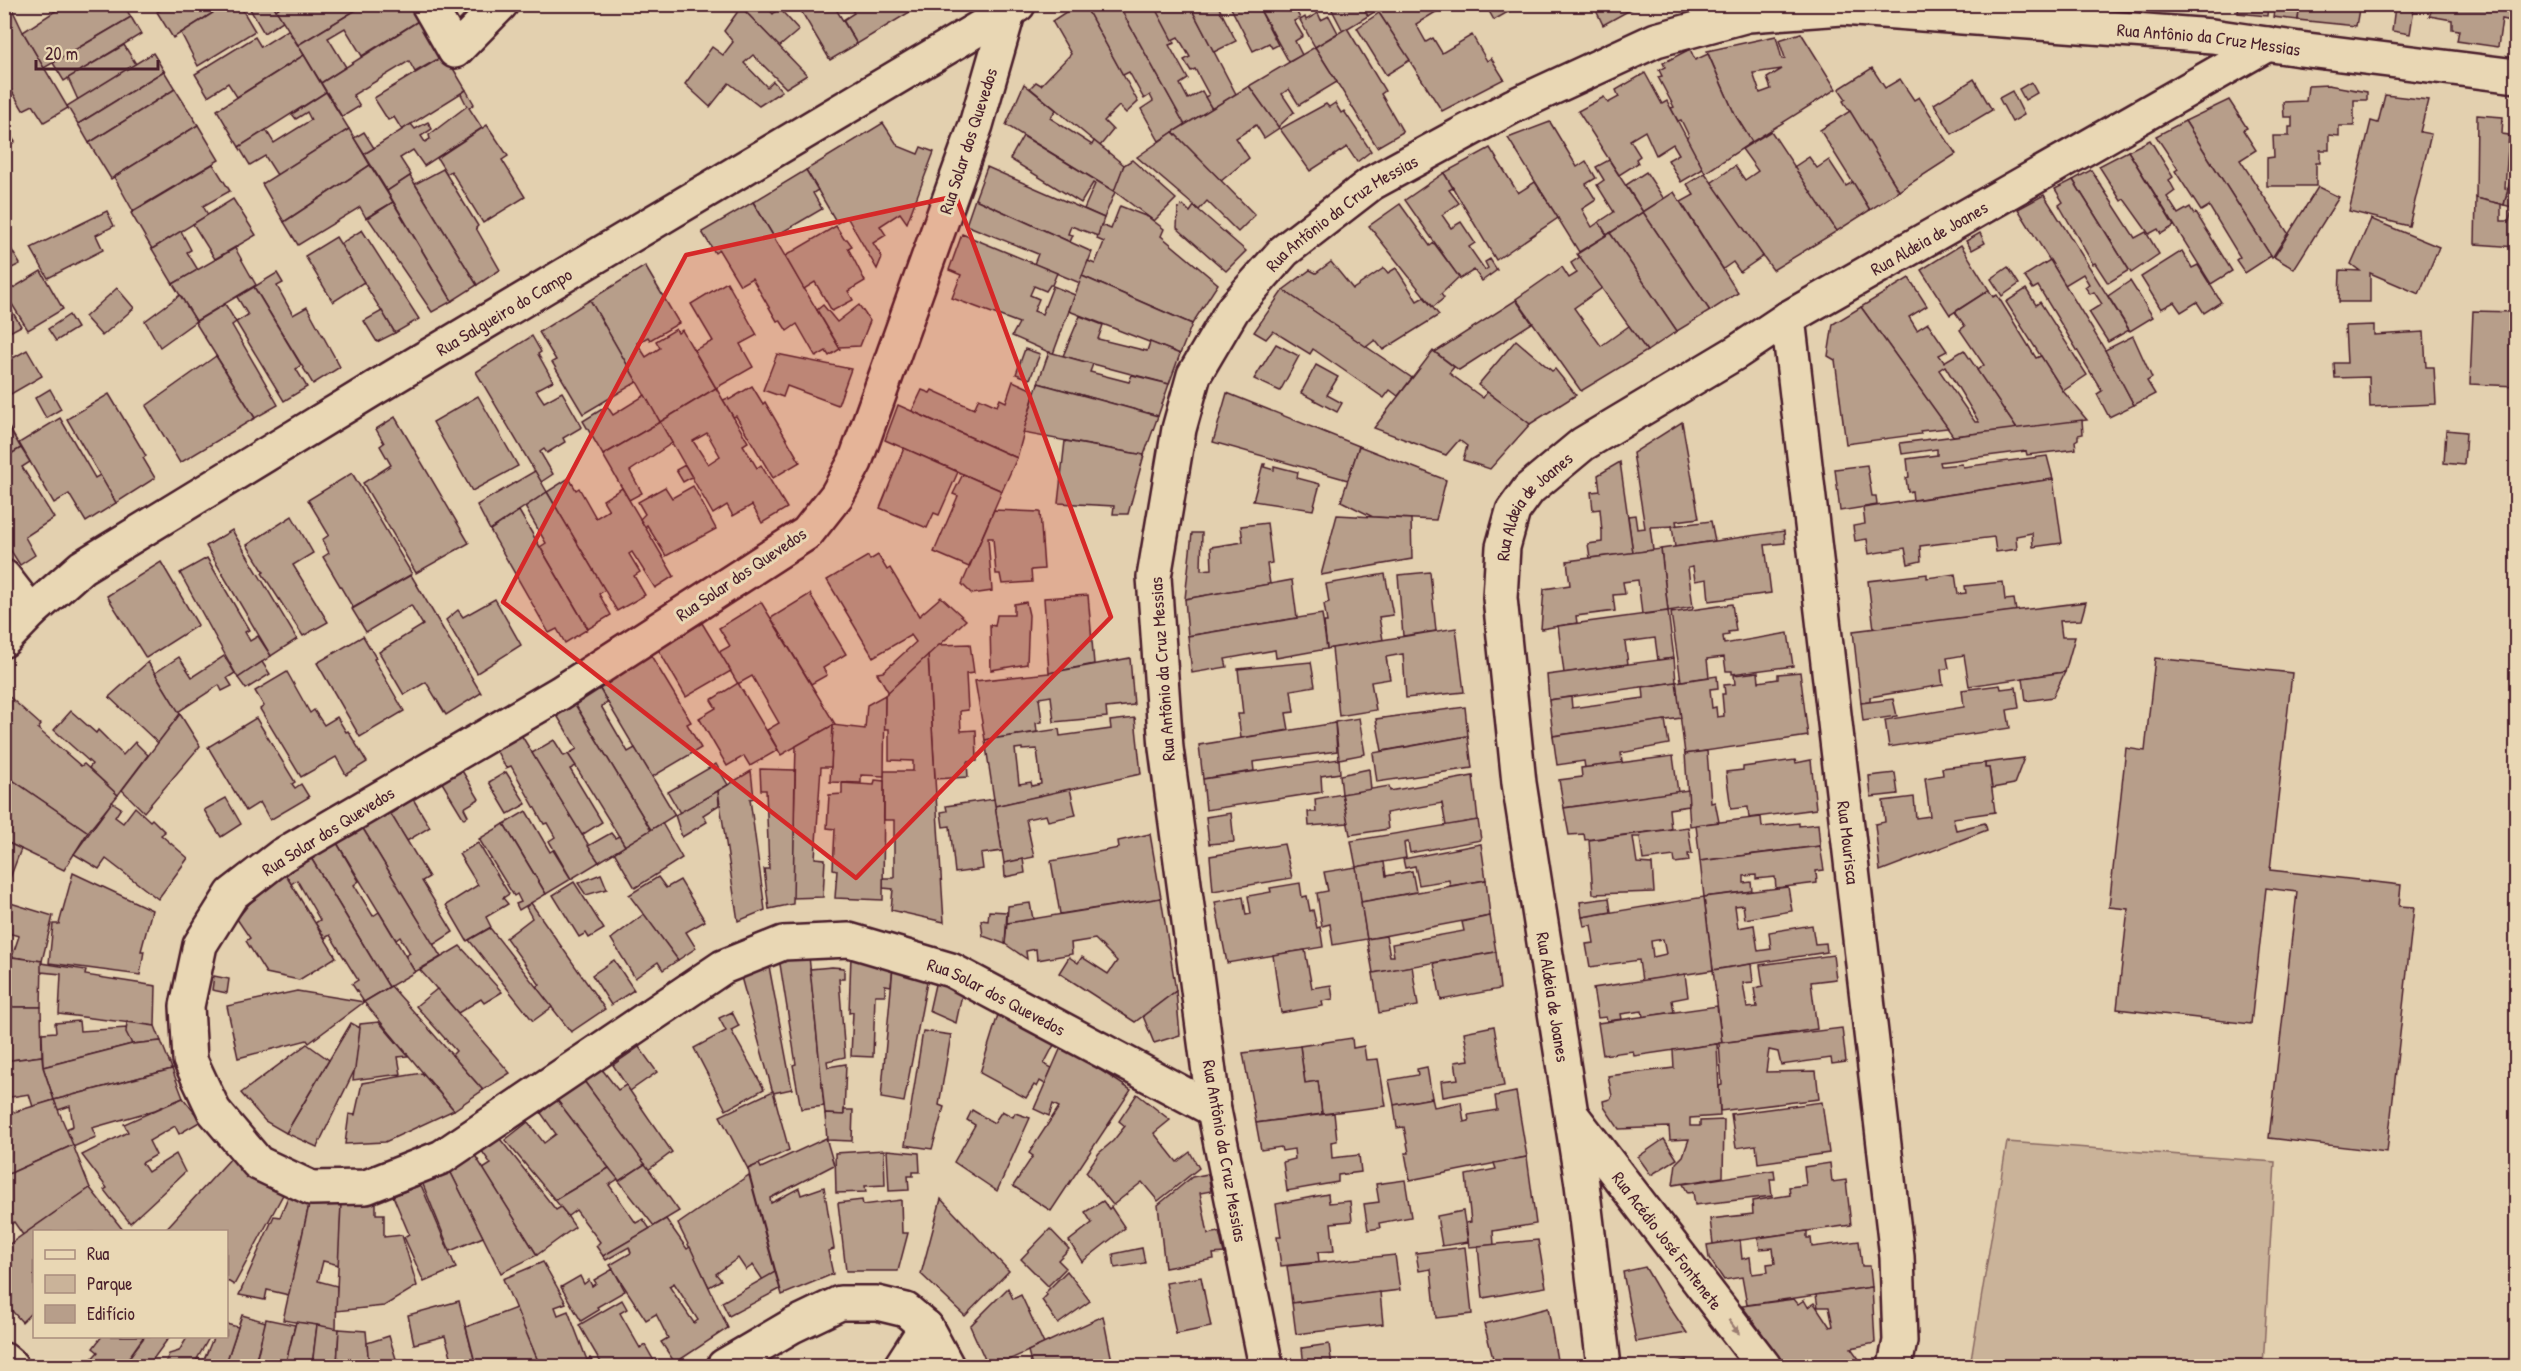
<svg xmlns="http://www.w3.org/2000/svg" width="2521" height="1371" viewBox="0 0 2521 1371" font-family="'Patrick Hand',sans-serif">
<rect width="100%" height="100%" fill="#e3d0af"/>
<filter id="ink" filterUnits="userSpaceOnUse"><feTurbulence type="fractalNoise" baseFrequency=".0167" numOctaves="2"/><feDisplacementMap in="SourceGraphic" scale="12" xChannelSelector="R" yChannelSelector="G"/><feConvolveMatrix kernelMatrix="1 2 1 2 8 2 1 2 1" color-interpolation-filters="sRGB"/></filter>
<g filter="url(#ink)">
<!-- green -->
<path fill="#cab399" stroke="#8a6962" stroke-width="1.5" d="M2007 1142 2275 1162 2263 1366H1970Z"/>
<!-- building -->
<g fill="#b79e8a" stroke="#4a1f2b" stroke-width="1.5" fill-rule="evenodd">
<path d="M4 4H8L12 9 23 32 68 108 44 122 33 105 23 110 4 78Z"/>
<path d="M66 4H123L131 17 44 68 23 32Z"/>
<path d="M170 4H227L173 38 157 12Z"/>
<path d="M227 4H239L255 31 198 66 181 33Z"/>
<path d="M247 4H273L283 21 264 33Z"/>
<path d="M273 4H285L276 10Z"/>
<path d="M285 4H366L298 45 276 10Z"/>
<path d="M366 4H414L423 18 362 56 345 28 328 38 346 67 321 83 298 45Z"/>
<path d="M743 4H764L773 14 779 8 799 30 779 47 741 7Z"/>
<path d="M797 4H833L857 44 830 60Z"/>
<path d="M848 4H909L913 10 857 44 843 20 854 13Z"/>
<path d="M1078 4H1084L1138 102 1126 113 1119 106 1104 121 1113 130 1100 146 1030 88 1036 82 1041 85 1071 54 1052 21Z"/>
<path d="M1084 4H1118L1185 125 1159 141 1141 109 1153 101 1150 95 1144 99 1129 72 1123 75Z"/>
<path d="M1118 4H1153L1175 43 1169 45 1188 79 1180 84 1188 99 1202 91 1212 109 1185 125Z"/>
<path d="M1153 4H1189L1236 94 1212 109 1205 97 1209 95 1195 69 1191 71 1184 60 1190 57 1178 37 1172 40Z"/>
<path d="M1189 4H1217L1236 41 1214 52Z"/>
<path d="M1229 4H1257L1278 45 1272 48 1269 43 1253 51Z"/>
<path d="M1257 4H1292L1300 18 1294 21 1303 36 1295 41 1302 55 1289 62Z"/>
<path d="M1329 4H1362L1368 16 1343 31Z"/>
<path d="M1362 4H1387L1368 16Z"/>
<path d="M1387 4H1449L1416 24 1426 42 1433 38 1442 53 1472 35 1487 61 1491 58 1504 79 1442 111 1377 10Z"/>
<path d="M1485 4H1522L1494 20Z"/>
<path d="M1593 4H1639V5L1603 25Z"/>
<path d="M2179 4H2209L2208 10 2179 7Z"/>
<path d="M2239 4H2268L2267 16 2238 13Z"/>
<path d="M2275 4H2300L2298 20 2273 17Z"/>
<path d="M2300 4H2360L2356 26 2298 20Z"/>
<path d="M2435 4H2516V22L2502 19 2498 47 2457 41 2459 30 2452 29V20L2429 16Z"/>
<path d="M2395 6 2414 8 2410 34 2392 31Z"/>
<path d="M741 7 807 75 786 88 753 55 744 63 767 87 773 81 782 91 759 106 729 83 710 107 685 84 712 47 723 55 733 42 724 31Z"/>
<path d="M1318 13 1321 20 1329 16 1338 33 1315 47 1300 20 1305 17 1306 20Z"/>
<path d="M1379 13 1410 60 1386 75 1357 28Z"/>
<path d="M131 17 141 34 64 81 53 63Z"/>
<path d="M423 18 445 55 415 72 409 61 353 95 360 106 342 117 321 83Z"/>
<path d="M1347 28 1385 91 1381 94 1403 132 1377 147 1315 47Z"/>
<path d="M288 30 304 55 237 97 228 83 208 96 195 74 255 37 261 47Z"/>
<path d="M1801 33 1836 89 1752 142 1735 115 1707 51 1776 36 1782 59 1785 58 1779 40ZM1782 69 1767 78 1771 89 1760 93 1753 73Z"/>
<path d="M124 45 136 64 78 100 68 78Z"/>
<path d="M1315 47 1337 82 1299 105 1289 89 1282 94 1294 112 1278 127 1249 86Z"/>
<path d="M1690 49 1695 60 1708 54 1735 115 1752 142 1705 173 1686 138 1689 136 1681 120 1678 121 1671 108 1674 107 1658 77 1662 76 1659 70 1665 67 1663 63Z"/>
<path d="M153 53 164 71 78 124 67 106Z"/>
<path d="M304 55 326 92 239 147 217 110Z"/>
<path d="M445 55 466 90 402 130 394 117 388 120 374 98Z"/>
<path d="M1872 68 1885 88 1900 79 1914 100 1919 97 1956 154 1899 191 1843 101 1846 99 1839 89Z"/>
<path d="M164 71 175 89 89 143 78 124Z"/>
<path d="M1645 73 1662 104 1667 101 1703 169 1681 182 1668 160 1679 154 1673 144 1656 155 1645 131 1630 140 1640 156 1636 159 1638 163 1619 175 1578 111 1604 97 1608 103 1619 97 1616 90Z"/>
<path d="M1974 79 1992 110 1952 134 1934 104Z"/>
<path d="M2031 82 2037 93 2025 100 2019 89Z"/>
<path d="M1024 84 1056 110 1050 118 1092 145 1094 141 1124 165 1115 192 1006 125Z"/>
<path d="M2328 85 2367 92V100H2354V126H2339V136L2329 135V150H2320V163H2316V186H2267V158L2274 157 2273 136H2289V127H2292V117H2284L2283 102 2306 101 2308 86Z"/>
<path d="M1249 86 1279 128 1264 138 1256 125 1236 138 1249 158 1221 181 1173 132Z"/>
<path d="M175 89 198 125 111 179 89 143Z"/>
<path d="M466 90 474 104 469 108 482 128 424 166 413 150 400 158 411 175 387 191 364 154 411 124 415 129 428 122 432 129 421 136 425 142 430 139 429 135 467 106 461 94Z"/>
<path d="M2012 91 2024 115 2012 122 1999 98Z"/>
<path d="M326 92 349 129 277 175 265 156 250 165 239 147 266 130 274 143 311 120 307 112 296 119 292 114Z"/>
<path d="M2385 95 2428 100 2420 132 2431 134 2409 226 2349 211 2371 121 2378 123Z"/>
<path d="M2229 100 2247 128 2243 130 2256 150 2240 160 2288 233 2272 258 2185 121Z"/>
<path d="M1335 103 1341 113 1344 111 1371 151 1357 162 1347 147 1310 171 1280 129 1326 104 1329 107Z"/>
<path d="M1850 111 1899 191 1870 210 1820 130Z"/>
<path d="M2477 115 2503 117 2502 134 2509 135 2505 188 2508 189 2504 205 2476 198Z"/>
<path d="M2185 121 2271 256 2245 273 2236 260 2240 257 2209 206 2201 211 2175 171 2178 169 2156 136Z"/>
<path d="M1550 122 1577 167 1586 161 1596 178 1586 184 1596 200 1582 209 1592 227 1599 222 1607 235 1579 252 1508 138Z"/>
<path d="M883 123 898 146 918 154 921 147 934 152 907 223 900 213 880 226 886 235 873 243 882 257 877 269 847 217 837 223 806 170Z"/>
<path d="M4 125 15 142 4 148Z"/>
<path d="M198 125 219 160 133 211 114 177Z"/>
<path d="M487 125 508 156 502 160 525 197 483 223 451 171 447 174 437 158Z"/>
<path d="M349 129 370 165 284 222 262 184Z"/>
<path d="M1771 131 1837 231 1773 270 1711 183 1735 166 1745 180 1758 171 1742 149Z"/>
<path d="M364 132 374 148 364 154 354 138Z"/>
<path d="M1173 132 1255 215 1238 232 1207 201 1199 210 1137 157Z"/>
<path d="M1023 136 1115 192 1104 218 1084 209 1095 184 1093 183 1081 203 1010 159Z"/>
<path d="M2150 140 2173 177 2169 180 2175 191 2167 197 2178 214 2190 207 2194 214 2196 213 2232 271 2211 284 2128 151Z"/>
<path d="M1490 148 1518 193 1535 182 1558 218 1496 260 1444 173Z"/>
<path d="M2128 151 2174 226 2161 234 2158 229 2149 234 2124 199 2121 201 2099 166Z"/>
<path d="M1809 157 1817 168 1829 160 1846 186 1853 182 1870 210 1837 231 1794 167Z"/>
<path d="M1132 160 1176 199 1154 221 1114 191 1124 165Z"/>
<path d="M1609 160 1643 212 1607 235 1599 222 1614 212 1597 185 1604 180 1596 167Z"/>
<path d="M213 164 230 191 203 206 208 215 152 249 131 213Z"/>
<path d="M370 165 393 202 366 218 360 207 298 245 284 222Z"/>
<path d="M987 167 1104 218 1098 236 1071 226 1068 234 1073 235 1070 242 975 199Z"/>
<path d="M443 169 478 226 476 228 500 270 477 285 415 184Z"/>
<path d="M806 170 818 190 813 193 822 209 774 237 753 202Z"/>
<path d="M2091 170 2135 238 2146 232 2159 254 2131 273 2073 180Z"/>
<path d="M1646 172 1664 199 1643 212 1626 185Z"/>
<path d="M1444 173 1453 188 1449 190 1459 203 1442 215 1451 228 1461 222 1475 243 1469 247 1485 270 1488 268 1485 262 1490 259 1497 270 1482 281 1474 270 1460 279 1405 200Z"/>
<path d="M1705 173 1763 256 1740 272 1733 262 1723 269 1681 202 1694 195 1687 184Z"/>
<path d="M2512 173 2516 174V208L2504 205Z"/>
<path d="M410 176 477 285 452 301 387 191Z"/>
<path d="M2073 180 2129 270 2108 283 2095 263 2093 264 2059 205 2063 202 2055 189Z"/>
<path d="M2318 187 2339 197 2294 269 2274 257Z"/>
<path d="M1674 192 1738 293 1710 311 1643 212Z"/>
<path d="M2044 195 2129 330 2108 342 2089 312 2102 304 2094 292 2090 294 2085 287 2089 284 2083 274 2065 285 2018 209Z"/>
<path d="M2476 198 2501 204V221H2509L2513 207 2516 208V247L2475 244Z"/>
<path d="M233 199 256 235 215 259 193 224Z"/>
<path d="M975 199 1092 252 1080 283 1034 264 1038 254 966 225Z"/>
<path d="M393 202 452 301 432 312 368 218Z"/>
<path d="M753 202 840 349 829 356 826 351 816 357 797 324 787 331 780 320 777 321 752 278 740 285 719 250 715 253 702 232Z"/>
<path d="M1400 204 1430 246 1434 243 1459 277 1441 294 1444 298 1433 307 1369 226Z"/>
<path d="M1183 205 1190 212 1194 206 1246 251 1226 271 1177 228 1178 209Z"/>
<path d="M1120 206 1148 217 1164 229 1161 236 1218 284 1192 324 1082 276 1088 261 1095 264 1104 242 1097 239 1101 225 1111 229Z"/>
<path d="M107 211 114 226 96 235 103 250 48 278 31 248Z"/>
<path d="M1643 212 1710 311 1677 331 1610 233Z"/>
<path d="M2371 219 2439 247 2419 294 2370 273V302H2339L2340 270 2360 271 2351 264Z"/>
<path d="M836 226 844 239H847L852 246 848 248 865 281 848 291 853 300 832 311 815 282 804 289 785 256Z"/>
<path d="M362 230 419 319 395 333 340 244Z"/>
<path d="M181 231 191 250 187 252 198 270 173 284 152 249Z"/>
<path d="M1610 233 1677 331 1647 351 1577 254Z"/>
<path d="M1980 233 1985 243 1972 250 1966 241Z"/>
<path d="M962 234 1057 273 1052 285H1050L1046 291 1034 286 1030 295 1039 299 1034 311 1042 314 1053 286 1075 295 1053 354 1012 336 1019 323 952 298 961 275 949 270Z"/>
<path d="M4 237 20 264 4 272Z"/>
<path d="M336 237 364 282 333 302 305 256Z"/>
<path d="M1961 245 1989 290 1950 315 1921 270Z"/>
<path d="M235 248 256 285 196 321 173 284Z"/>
<path d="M2182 251 2192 268 2198 265 2221 302 2204 313 2197 302 2181 312 2174 302 2161 309 2141 277Z"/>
<path d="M1580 257 1602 288 1574 308 1601 346 1629 326 1647 351 1581 391 1516 299 1562 267 1569 278 1577 273 1571 263Z"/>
<path d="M2050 260 2105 350 2134 405 2109 417 2097 394 2102 391 2038 286 2033 289 2024 276Z"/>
<path d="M1331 262 1353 289 1384 268 1388 273 1396 268 1417 301 1424 297 1439 315 1383 350 1375 340 1366 347 1283 290 1310 270 1316 273Z"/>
<path d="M645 266 679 323 650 340 648 337 637 343 646 357 660 348 656 341 676 329 678 333 682 330 716 388 660 422 590 300Z"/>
<path d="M2008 267 2019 284 2002 296 1991 279Z"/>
<path d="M41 271 63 309 28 330 5 293Z"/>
<path d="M277 273 283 283 277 286 293 315 307 307 340 367 313 384 254 287Z"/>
<path d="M1082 276 1192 324 1180 354 1069 311Z"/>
<path d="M1909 278 1927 306 1909 317 1917 330 1928 323 1947 351 1939 355 1944 362 1964 350 2017 429 1953 436 1861 307ZM1945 366 1979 422H1975L1939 370Z"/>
<path d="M2130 281 2153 317 2130 331 2108 296Z"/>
<path d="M727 282 757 335 740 344 753 367 716 388 694 350 713 341 691 304Z"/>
<path d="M254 287 301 365 296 369 307 387 284 401 236 322 248 315 237 297Z"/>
<path d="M117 288 134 308 102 336 85 317Z"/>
<path d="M2026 289 2036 305 2040 302 2087 375 2063 391 2006 302Z"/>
<path d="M1283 290 1412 378 1398 396 1390 390 1384 398 1313 349 1310 354 1273 331 1266 339 1254 332Z"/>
<path d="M1989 290 1993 297 1997 295 2036 358 2041 356 2063 391 2087 420 2017 429 1977 370 1984 365 1960 330 1965 326 1955 312Z"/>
<path d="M180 295 196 321 160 347 145 321Z"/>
<path d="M4 298 21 326 4 335Z"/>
<path d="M590 300 637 382 583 414 552 362 556 360 539 332Z"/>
<path d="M1516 300 1532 323 1459 370 1435 352Z"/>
<path d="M225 304 236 322 232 325 278 405 255 418 195 322Z"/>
<path d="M823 305 837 322 859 305 870 321 860 346 839 347 817 310Z"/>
<path d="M1861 307 1948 428 1920 431 1921 434 1846 444 1835 360 1828 356 1833 324Z"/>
<path d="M382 311 395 333 377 342 364 321Z"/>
<path d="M2473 311 2516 312V386L2470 384Z"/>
<path d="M69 315 77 328 56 341 48 329Z"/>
<path d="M1080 316 1103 325 1098 339 1147 351 1150 342 1180 354 1169 384 1063 356Z"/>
<path d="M2374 325V335L2424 332 2426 367H2434L2436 404 2370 407 2369 377 2335 378 2334 363H2347L2345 326Z"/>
<path d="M532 336 541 352 538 354 553 381 536 390 544 402 562 392 582 427 563 438 565 442 547 453 544 449 540 452 553 474 541 482 476 372Z"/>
<path d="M2133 336 2152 378 2147 381 2155 394 2134 405 2105 350Z"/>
<path d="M1516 340 1552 371 1555 369 1576 395 1530 424 1478 385Z"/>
<path d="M1276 344 1299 356 1280 391 1254 379Z"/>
<path d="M1025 349 1040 354 1030 379 1016 374Z"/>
<path d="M27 350 42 376 4 398V363Z"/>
<path d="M1433 351 1454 367 1449 373 1483 398 1487 392 1530 424 1490 469 1463 460 1467 446 1459 440 1446 455 1374 428Z"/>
<path d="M1049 352 1093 364 1090 372 1129 382 1132 375 1169 384 1158 416 1038 383Z"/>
<path d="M777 354 851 369 838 405 787 386 783 397 763 390Z"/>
<path d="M216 356 255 418 180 463 146 406Z"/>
<path d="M1316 365 1338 377 1327 395 1342 403 1337 412 1301 393Z"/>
<path d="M1013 381 1035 391 1017 458 912 411 922 390 930 393 932 390 974 409 979 398 997 406 1000 399 1006 402Z"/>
<path d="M1038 383 1158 416 1144 455 1023 433Z"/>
<path d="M752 386 763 404 765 402 800 462 773 478 736 416 733 417 723 400 728 398 729 400Z"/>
<path d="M716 388 748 442 743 445 757 468 761 465 787 508 762 523 752 505 733 516 727 505 713 514 660 422ZM707 433 720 456 708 464 693 441Z"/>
<path d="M50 389 61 409 46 418 35 398Z"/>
<path d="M1227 393 1359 446 1348 480 1213 442Z"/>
<path d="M109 394 146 456 143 458 155 478 116 503 67 419Z"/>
<path d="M645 395 660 422 603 455 583 421 607 406 613 415Z"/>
<path d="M478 396 518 466 472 491 433 422Z"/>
<path d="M898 405 1017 458 1002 491 885 440Z"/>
<path d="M395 417 469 543 416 573 363 483 391 465 380 446 384 443 376 429Z"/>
<path d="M60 418 95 478 100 475 116 503 86 522 69 494 54 503 19 443Z"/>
<path d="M4 419 21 448 4 458Z"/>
<path d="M2082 420 2083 434 2078 435V439L2075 441 2076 449 2027 455 2026 451 1940 462 1941 466 1962 464 1963 467 2047 456 2053 479 1913 500 1912 491 1908 492 1906 478 1909 477 1907 459 1937 455V449L1902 454 1900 443Z"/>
<path d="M660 422 672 443 630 471 642 493 629 500 603 455Z"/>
<path d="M1682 422 1699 518 1676 521 1677 526 1650 527 1653 550 1633 553 1628 516 1635 515 1637 529 1645 528 1633 453Z"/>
<path d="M2446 430 2466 432 2464 465 2444 463Z"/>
<path d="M1065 441 1144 455 1128 514H1113L1114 506 1058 503Z"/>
<path d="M1359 446 1446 480 1436 520 1373 517 1341 501Z"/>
<path d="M21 448 30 462 22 467 54 518 25 537 35 555 20 565 4 540V458Z"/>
<path d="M904 448 958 472 939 515 934 513 927 528 880 508Z"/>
<path d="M1620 462 1633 553 1590 558 1588 544 1602 542V532L1600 509 1593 510 1591 492 1600 491 1598 475Z"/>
<path d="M1263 464H1265L1264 467 1274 470V466L1298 472 1297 478 1320 484 1313 510 1253 501Z"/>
<path d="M685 465 692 477 683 482 676 470Z"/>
<path d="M1867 465 1872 496H1876L1877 505 1840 511 1835 469Z"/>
<path d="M535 471 547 492 490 530 477 505Z"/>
<path d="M352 473 412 574 353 608 323 557 329 553 322 540 329 535 308 500Z"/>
<path d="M963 474 1002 491 969 567 934 552 958 496 953 494Z"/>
<path d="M569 478 576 490 579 488 596 518 609 510 603 500 622 488 674 576 655 588 632 552 629 554 640 572 634 576 645 595 617 611 547 492Z"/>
<path d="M2053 479 2062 543 2033 547 2032 533 2016 536 2017 549 1996 552 1994 537 1920 546 1921 561 1908 564 1905 548 1869 554 1867 539 1855 541 1853 526 1865 524 1863 508Z"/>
<path d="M693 486 716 529 666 556 647 525 645 527 640 519 645 514 638 502 665 487 672 498Z"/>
<path d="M547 492 605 590 599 594 611 615 588 629 540 547 546 543 525 507Z"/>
<path d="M994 510 1040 512 1044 569 1031 570 1032 582 1002 584 1000 574H996L993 538H988L992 591 972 594 962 584Z"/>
<path d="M519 511 588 629 565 643 557 629 549 633 490 530Z"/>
<path d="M1337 515 1411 519 1412 559 1321 575Z"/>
<path d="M292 516 313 553 293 565 328 622 303 636 262 573 264 572 247 545Z"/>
<path d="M1711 521 1715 541 1675 547 1672 526Z"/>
<path d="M1267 523 1272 563 1267 564 1270 584 1185 599 1192 533H1202L1201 570 1212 569 1211 547 1243 542 1241 526Z"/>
<path d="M232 530 297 639 271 656 206 546Z"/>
<path d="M1784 531 1785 543 1765 545 1771 593 1709 601 1707 579 1695 581 1693 567 1688 568 1693 607 1668 611 1661 549Z"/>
<path d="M1661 549 1668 611 1642 614 1638 580 1623 582 1625 594 1613 595 1615 611 1576 616 1577 623 1541 629 1544 589 1570 585 1567 561Z"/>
<path d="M878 555 887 570 890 568 919 616 941 597 966 620 889 693 877 673 883 672 916 642 911 635 873 657 827 580 868 556 870 560Z"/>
<path d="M207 558 249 630 245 632 250 641 258 636 271 656 238 678 180 573Z"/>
<path d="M161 562 198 625 146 658 107 596Z"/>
<path d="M1430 572 1436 631 1403 636 1398 575Z"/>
<path d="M1385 574 1393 615 1379 617 1383 640 1327 649 1324 622H1327L1324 604 1329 602 1326 584Z"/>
<path d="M1927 574V578L1955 574 1958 594 1966 593 1965 586 2003 582 2005 600 2014 599 2016 611 1874 629 1868 581Z"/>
<path d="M411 575 481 693 446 715 426 682 404 695 379 652 423 625 411 605 366 632 352 609Z"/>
<path d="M1292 580 1297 618 1188 636 1185 599Z"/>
<path d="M810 594 846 654 823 668 827 675 811 684 771 618Z"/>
<path d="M1088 595 1094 664 1049 673 1044 598Z"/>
<path d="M495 599 521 645 477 673 446 620 458 610 463 617Z"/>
<path d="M761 602 835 724 781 755 767 730 779 723 752 676 738 684 719 652 730 646 719 628Z"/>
<path d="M1026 602 1029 615 1027 664 991 670 990 625 995 626 997 615H1014V604Z"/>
<path d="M2086 602 2081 620 2060 621 2062 637H2075L2065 672 1969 686 1964 655 1947 658 1949 668 1941 670 1943 685 1870 697V702L1861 703 1853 631Z"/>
<path d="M1732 604 1736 631 1728 632 1729 635 1723 636 1724 644 1788 633 1793 666 1732 674V671H1726L1724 657 1707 659 1709 677 1681 681 1671 613Z"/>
<path d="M1668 611 1674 658 1658 660 1655 638 1625 642 1628 664 1564 673 1558 626Z"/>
<path d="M1322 614 1327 649 1276 658 1275 650 1225 659 1227 667 1192 673 1188 636Z"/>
<path d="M702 623 731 671 686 697 658 649Z"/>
<path d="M1456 628 1464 692 1406 698 1403 654 1386 657 1390 679 1371 682 1376 710 1339 716 1332 648Z"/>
<path d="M363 636 376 658 374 659 404 711 360 737 317 663Z"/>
<path d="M970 644 974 673 966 674 968 710 960 711 961 731 976 730 977 761 967 762 968 777 935 779 928 655 939 645Z"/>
<path d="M650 654 691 722 687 724 701 748 652 777 598 686Z"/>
<path d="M928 655 935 779 944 922 891 910 893 889 883 888V878H894V820H884V771H913V761L889 760V729H884L885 695Z"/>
<path d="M224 656 235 673 227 678 232 686 222 691 219 685 178 712 155 673 179 657 192 677Z"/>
<path d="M1130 658 1134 705 1106 708 1107 717 1054 722 1051 696 1039 698 1042 722 1036 723 1037 732 985 740 975 681 1049 673Z"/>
<path d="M1674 658 1676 682 1549 700 1547 675Z"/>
<path d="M2155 658 2292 673 2270 870 2401 885 2399 906 2414 907 2387 1152 2269 1138 2297 892 2266 888 2251 1024 2117 1009 2128 909 2109 907 2126 748 2145 751Z"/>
<path d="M148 662 180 714 158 743 109 697Z"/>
<path d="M262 662 270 674 246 689 238 678Z"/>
<path d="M1311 662 1315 686 1291 690 1294 712 1286 713 1289 730 1241 738 1238 714H1243L1238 669Z"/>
<path d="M287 672 310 713 314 710 324 725 337 717 346 732 348 731 367 762 346 775 336 757 301 777 260 709 264 706 255 691Z"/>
<path d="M1758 672 1759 682 1778 679V674L1800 672 1808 736 1685 754 1676 682 1717 676 1718 688 1710 689 1712 708 1716 707 1717 717 1724 716 1722 694H1725L1724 685 1735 684 1734 675Z"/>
<path d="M2065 672 2053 697 2026 701 2023 678Z"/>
<path d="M1676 682 1681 718 1553 736 1549 700 1571 697 1572 708 1644 698 1643 687Z"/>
<path d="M738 683 778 750 750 766 744 756 727 766 699 718 716 708 711 700Z"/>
<path d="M2000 685 2001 689 2016 687 2019 708 2007 710 2010 728 1889 747 1885 720 1964 707 1962 690Z"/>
<path d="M598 686 608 703 601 706 628 752 635 748 675 815 651 830 573 701Z"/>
<path d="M4 692 41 725 38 729 81 766 84 764 118 795 88 832 4 774Z"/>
<path d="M885 695 884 776 861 775V783L830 782 833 725 865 729 867 705Z"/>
<path d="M1893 699 1897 716 1863 721 1861 703Z"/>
<path d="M573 701 651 830 625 846 568 754 577 749 555 712Z"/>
<path d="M1465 707 1468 736 1382 751 1376 719Z"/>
<path d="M71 711 96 733 98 730 123 755 135 742 148 755 118 795 89 768 92 764 54 730Z"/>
<path d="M180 714 200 746 144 812 122 790Z"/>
<path d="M256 718 295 782 292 784 295 788 301 784 309 797 270 820 260 802 246 811 208 747Z"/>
<path d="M1135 718 1141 774 995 806 985 740 1059 729 1060 736 1111 729 1110 721ZM1022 748V750L1037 749 1041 784 1032 786 1031 782 1019 784 1015 749Z"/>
<path d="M1359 718 1365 754 1339 759 1335 722Z"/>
<path d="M1665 720 1669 744 1621 753 1622 763 1585 768 1584 761 1557 765 1553 736Z"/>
<path d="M1335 723 1337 751 1253 762 1254 771 1203 779 1199 745Z"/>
<path d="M833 725 831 767H821L815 858 825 859 823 897 792 898 796 746Z"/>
<path d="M520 733 599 862 571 879 549 841 555 837 547 823 544 824 511 766 506 768 495 748Z"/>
<path d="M1468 736 1472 768 1377 782 1373 753Z"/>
<path d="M554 740 564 756 568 754 576 766 570 769 602 822 582 835 532 753Z"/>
<path d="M1707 751 1711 803 1715 802 1719 822 1690 826 1685 754Z"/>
<path d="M1673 756 1678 792 1564 808 1559 780 1582 777 1581 768Z"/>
<path d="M2024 758 2014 784 1992 788 1989 768H1985V763Z"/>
<path d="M1339 759 1340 773 1321 776 1322 792 1206 810 1203 779Z"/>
<path d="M1795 760 1796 763 1811 760 1816 809 1749 818 1748 807 1731 809 1726 772 1743 770V767Z"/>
<path d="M1985 763V768H1989L1995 812 1953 818 1956 830 1985 823 1987 830 1880 871 1875 824 1885 822 1883 801 1914 797 1916 818 1930 816 1925 778 1943 775 1942 768Z"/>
<path d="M716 764 728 785 680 813 668 792Z"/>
<path d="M461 769 479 799 464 808 468 816 464 819 441 781Z"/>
<path d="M760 769 795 770 793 904 769 909 764 869H769L766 790H761Z"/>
<path d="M1369 769 1371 790 1342 794 1340 775Z"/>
<path d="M751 771 754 798 750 799 765 910 738 921 718 791Z"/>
<path d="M506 772 526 804 508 814 489 782Z"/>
<path d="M1895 773 1898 794 1871 797 1869 776Z"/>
<path d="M1473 776 1478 820 1446 826 1442 803 1386 813 1388 829 1350 835 1342 794 1389 786 1390 791Z"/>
<path d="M11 779 88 832 64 870 4 841V787Z"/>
<path d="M875 780 884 781 883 900 835 898 837 870 833 869 835 829 827 828 829 795 842 794V783L874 785Z"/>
<path d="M1070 789 1076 815 1048 821 1046 815 1026 819 1034 857 1004 863 995 806Z"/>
<path d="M1688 790 1689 806 1669 809 1671 829 1585 840 1584 834 1569 835 1564 808Z"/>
<path d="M718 791 719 805 703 815 707 822 682 837 675 815Z"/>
<path d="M1342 794 1348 823 1309 826 1308 812H1316L1315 799Z"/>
<path d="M226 798 241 824 221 837 204 810Z"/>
<path d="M413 799 430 827 407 841 390 814Z"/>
<path d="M994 799 1002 851 981 854 983 869 955 873 950 826 943 827 941 812 947 811 946 806Z"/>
<path d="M112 802 121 808 115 817 123 823 135 807 150 821 152 819 165 832 161 835 188 858 158 899 106 859 99 869 74 854Z"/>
<path d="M389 811 429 877 422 881 453 932 433 945 362 827Z"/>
<path d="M526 811 550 852 553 850 571 879 546 894 504 824Z"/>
<path d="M1231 813 1234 842 1209 844 1206 817Z"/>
<path d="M1761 817 1762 827 1799 823V826L1818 824 1820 846 1700 861 1696 825Z"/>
<path d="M1478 820 1481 840 1410 853 1408 842 1404 843 1406 858 1356 867 1351 841Z"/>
<path d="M662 823 682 858 635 888 614 852Z"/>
<path d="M504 824 546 894 519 910 516 904 521 902 517 894 514 896 479 839Z"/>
<path d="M362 827 441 957 415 972 405 956 410 953 400 937 396 940 337 843Z"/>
<path d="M1688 827 1692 854H1688L1689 861 1675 863 1674 856 1643 860 1640 837H1633L1637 863 1652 864 1654 892 1593 894 1589 840Z"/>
<path d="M611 833 615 838 619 836 625 846 599 862 588 846Z"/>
<path d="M1150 834 1161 898 1060 914 1051 861 1119 848 1118 841Z"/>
<path d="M4 841 21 849 4 894Z"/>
<path d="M337 843 359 881 354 885 373 916 379 912 415 972 389 987 311 858Z"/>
<path d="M478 843 509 894 503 898 508 904 486 917 491 927 467 941 446 905 478 885 459 854Z"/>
<path d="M1284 844 1292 878 1213 891 1210 856Z"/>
<path d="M1481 844 1486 880 1450 886 1449 880 1419 885 1415 866 1405 868 1403 859Z"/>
<path d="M1820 846 1824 870 1816 871 1817 883 1776 888 1775 877 1756 879V875L1744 876V883L1751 882 1752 891 1704 897 1700 861Z"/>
<path d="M311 858 389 987 364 1002 352 984 358 980 330 935 325 938 315 923 320 920 297 880 291 884 285 874Z"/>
<path d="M1023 859 1025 873 1005 877 1004 863Z"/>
<path d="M1384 862 1386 876 1412 871 1416 892 1361 902 1356 867Z"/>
<path d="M1356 867 1367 939 1333 945 1330 924 1322 926 1317 893 1328 891 1324 872Z"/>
<path d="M73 873 152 910 141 951H144L140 975 49 963 53 924H59Z"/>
<path d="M285 874 336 957 299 980 266 973 246 941 250 938 237 919 249 904Z"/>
<path d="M601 874 607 889 586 895 578 883Z"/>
<path d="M658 877 666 888 680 880 705 921 686 932 696 948 678 960 629 895Z"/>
<path d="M1486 880 1490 916 1367 939 1361 902Z"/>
<path d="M574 882 604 929 589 938 586 933 579 937 553 895Z"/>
<path d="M1300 883 1302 897 1307 896 1310 911 1313 910 1317 928 1320 927 1323 947 1227 963 1215 902 1243 897 1246 915 1251 914 1248 896 1271 892 1270 888Z"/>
<path d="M1788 887 1792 911 1745 919 1743 905 1735 906 1738 928 1754 925 1758 951 1771 949 1769 932 1812 925 1815 944 1826 943 1827 952 1713 970 1704 897Z"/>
<path d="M1704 897 1713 970 1642 981 1639 960 1590 967 1586 944 1594 943 1591 925 1584 926 1582 917ZM1663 939 1666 954 1653 957 1651 941Z"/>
<path d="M1161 898 1176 991 1135 1022 1059 973 1069 957 1078 963 1082 957 1108 974 1117 961 1095 939 1071 943 1072 954 1037 960 1036 949 1026 951 1027 959 1005 944 1007 923Z"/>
<path d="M1609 898 1611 912 1582 917 1580 902Z"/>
<path d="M4 901 53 916 42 961 12 957 19 936 4 932Z"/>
<path d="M531 903 605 1009 571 1032 536 987 540 985 506 938 532 918 526 907Z"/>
<path d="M1030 903 1033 919 1007 923 1008 906Z"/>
<path d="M989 911 1007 912 1005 944 983 936 981 920 988 921Z"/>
<path d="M644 914 678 960 663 970 658 962 635 978 611 939Z"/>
<path d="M1490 916 1496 952 1373 973 1367 939 1386 936 1390 956H1394L1392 944 1464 931 1462 922Z"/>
<path d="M490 928 552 1007 533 1021 469 940Z"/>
<path d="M460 946 502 992 484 1003 481 999 458 1013 420 970Z"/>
<path d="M1305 950 1312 988 1331 985 1333 999 1322 1001 1323 1006 1281 1013 1273 955Z"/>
<path d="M1496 952 1500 989 1441 1000 1434 963Z"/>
<path d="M851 955 893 967 891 986 885 985V995H875L873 1057 851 1056 853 1012 849 1013Z"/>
<path d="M1833 955 1836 979 1811 982 1817 1029 1722 1043 1713 970 1751 964 1753 982 1743 983 1747 1008 1757 1007 1754 988 1763 986 1760 965Z"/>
<path d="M4 956 42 961 41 1007H4Z"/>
<path d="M809 956 824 1106 801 1109 793 1065 796 1064 779 958Z"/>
<path d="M614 960 634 990 611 1005 592 975Z"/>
<path d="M768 961 792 1089 773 1093 741 977Z"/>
<path d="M41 963 86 970 85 975 156 986 155 1026 59 1014 61 974 41 972Z"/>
<path d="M1412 966 1418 1006 1379 1013 1373 973Z"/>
<path d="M832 967 844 968V979H839L845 1057 827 1061 828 1067 846 1064 844 1115 825 1114 810 969Z"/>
<path d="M893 967 928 977 904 1102 881 1098Z"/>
<path d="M1685 974 1688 997 1672 1000 1674 1012 1643 1017 1642 1011 1621 1014 1622 1019 1607 1021 1606 1017 1598 1018 1593 988Z"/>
<path d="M214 976 229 979 227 993 212 990Z"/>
<path d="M936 980 963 990 956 1023 929 1011Z"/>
<path d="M391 986 483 1090 454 1110 364 1002Z"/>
<path d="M437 989 510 1073 483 1090 452 1055 456 1051 416 1006Z"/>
<path d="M297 991 364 1002 309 1043 307 1040 238 1058 227 1006Z"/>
<path d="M1176 991 1180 1035 1154 1043 1143 1016Z"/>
<path d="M1001 1005 1056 1041 1044 1064 1052 1068 1045 1084 1040 1081 1037 1087 1034 1085 1026 1098 980 1073Z"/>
<path d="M1717 1006 1722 1043 1634 1056 1633 1051 1603 1055 1598 1023Z"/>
<path d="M4 1007H41L42 1056 4 1061Z"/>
<path d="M732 1012 739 1026 731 1030 764 1089 726 1110 694 1048 726 1031 719 1018Z"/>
<path d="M79 1021 80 1031 127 1028 132 1044 43 1067 42 1033 56 1032 55 1023Z"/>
<path d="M127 1022 155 1026 161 1041 132 1044 126 1032Z"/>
<path d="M379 1022 408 1056 398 1057 401 1074 353 1080 360 1024Z"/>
<path d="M351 1023 360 1028 355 1069 317 1147 286 1133Z"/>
<path d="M1494 1026 1504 1086 1443 1097 1441 1081 1458 1079 1455 1062 1469 1060 1464 1032Z"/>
<path d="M1842 1028 1846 1062 1832 1064 1831 1058 1781 1065 1778 1052 1769 1050 1766 1072 1816 1071 1819 1099 1720 1111 1719 1086 1722 1085 1719 1043Z"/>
<path d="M923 1031 951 1035 939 1105 944 1107 932 1149 905 1145Z"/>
<path d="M1352 1038 1353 1048 1364 1046 1366 1060 1378 1059 1386 1106 1322 1114 1318 1081 1305 1083 1300 1046Z"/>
<path d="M161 1041 172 1069 54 1100 43 1067 132 1044Z"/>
<path d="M307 1044 329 1060 286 1133 265 1121 241 1093Z"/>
<path d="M1717 1044 1720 1116 1690 1118V1126H1700V1121L1724 1120 1723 1177 1673 1185 1676 1163 1683 1156 1689 1139 1670 1140 1669 1127 1619 1129 1604 1107 1603 1101 1610 1099 1612 1096 1608 1076 1674 1068 1673 1050Z"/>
<path d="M1062 1045 1131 1090 1051 1211 1013 1186 1033 1156 1029 1153 1059 1107 1053 1104 1049 1116 1034 1109Z"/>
<path d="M1300 1046 1305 1083 1318 1081 1322 1114 1256 1123 1243 1053Z"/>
<path d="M639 1047 657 1072 630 1091 613 1065Z"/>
<path d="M42 1056 43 1067 54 1100 33 1107 29 1094 4 1098V1061Z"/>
<path d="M1427 1067 1432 1098 1394 1105 1389 1080 1418 1075 1417 1069Z"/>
<path d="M601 1068 618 1090 626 1085 672 1152 648 1170 584 1081Z"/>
<path d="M172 1069 183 1098 155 1110 92 1128 96 1137 73 1147 66 1129 73 1126 70 1106 58 1110 54 1100Z"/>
<path d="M422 1073 454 1110 385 1142 345 1144 349 1114 355 1115 362 1083Z"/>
<path d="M584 1081 645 1164 619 1181 557 1100Z"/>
<path d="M773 1091 789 1150 748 1169 720 1116Z"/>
<path d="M1516 1092 1527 1157 1410 1180 1405 1153H1409L1404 1127 1397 1128 1394 1105 1432 1098 1434 1107 1461 1102 1464 1122 1469 1121 1468 1115 1497 1110 1495 1096Z"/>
<path d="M1137 1094 1170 1120 1154 1133 1177 1162 1190 1152 1199 1168 1158 1201 1142 1182 1113 1205 1086 1172 1099 1153 1113 1141 1125 1126 1119 1121Z"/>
<path d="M183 1098 201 1121 179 1134 175 1126 149 1141 156 1155 142 1163 148 1172 176 1154 185 1172 130 1223 104 1190 107 1188 82 1155 128 1132 124 1124Z"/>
<path d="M54 1100 73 1145 4 1176V1115Z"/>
<path d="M557 1100 609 1168 555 1200 505 1140 528 1122 544 1143 556 1134 541 1113Z"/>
<path d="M1822 1102 1829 1153 1758 1163 1756 1145 1736 1148 1731 1114Z"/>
<path d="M844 1110H853L852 1141 827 1140 825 1114 844 1115Z"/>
<path d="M972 1110 994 1123 1002 1111 1013 1117 1015 1113 1030 1118 997 1191 954 1162 975 1125 967 1120Z"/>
<path d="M1334 1113 1337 1141 1331 1142 1332 1158 1359 1155 1361 1172 1338 1175V1182L1287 1191 1283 1162 1295 1159 1294 1149 1282 1151 1281 1147 1261 1150 1256 1123Z"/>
<path d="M497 1135 556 1210 561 1207 575 1227 537 1255 483 1169 491 1164 479 1147Z"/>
<path d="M826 1138 834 1165 770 1198 771 1203 799 1188 801 1195 824 1187 834 1249 828 1251 833 1274 782 1295 748 1169 759 1164 761 1168Z"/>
<path d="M1664 1139 1677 1159 1651 1175 1638 1157Z"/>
<path d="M73 1145 90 1188 23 1235 14 1222 4 1228V1176Z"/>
<path d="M884 1150 885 1185 865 1186 866 1192 836 1193 835 1153Z"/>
<path d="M887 1150 919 1153 920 1172H913V1176H908L909 1190 889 1191Z"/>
<path d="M473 1152 537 1255 501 1273 447 1165Z"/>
<path d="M233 1156 286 1189 234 1285 226 1280V1232H163Z"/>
<path d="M1527 1157 1536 1224 1493 1231 1494 1245 1469 1247 1466 1223 1471 1222 1466 1175 1496 1169 1494 1163Z"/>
<path d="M1830 1163 1832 1182 1846 1180 1851 1225 1713 1244 1710 1219 1753 1214 1752 1201 1790 1195 1789 1187 1806 1185 1804 1167Z"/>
<path d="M645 1164 679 1211 654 1226 619 1181Z"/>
<path d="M447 1165 483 1237 450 1251 420 1177Z"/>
<path d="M609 1168 618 1179 609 1185 636 1223 643 1219 650 1229 603 1256 596 1246 600 1242 576 1210 568 1216 555 1200Z"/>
<path d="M1774 1170 1775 1179H1770L1772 1196 1695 1205 1693 1192 1688 1193 1683 1184Z"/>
<path d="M1208 1174 1211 1191 1200 1193 1208 1234 1219 1232 1224 1253 1213 1254 1214 1259 1165 1268 1158 1205 1192 1177Z"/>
<path d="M749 1175 775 1272 763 1280 753 1265 746 1270 738 1258 716 1274 721 1280 709 1287 678 1224Z"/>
<path d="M1405 1180 1411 1217 1379 1223 1380 1228 1368 1230 1364 1204 1379 1202 1376 1184Z"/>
<path d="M421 1185 456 1268 424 1282 404 1237 409 1234 393 1196Z"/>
<path d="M90 1188 123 1230 121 1232H34V1310L22 1322 4 1302V1248Z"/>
<path d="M291 1191 311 1196 289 1295 267 1290 265 1300 239 1295 274 1216 280 1217Z"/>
<path d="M1328 1194 1329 1203 1350 1201 1352 1221 1331 1223 1334 1251 1318 1252 1319 1262 1281 1266 1277 1237H1281L1276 1204Z"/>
<path d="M311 1196 341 1204 339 1265 323 1261 318 1281 337 1286 336 1329 283 1320Z"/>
<path d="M376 1196V1214H384V1237L402 1235 417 1286 384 1306 336 1311 341 1204Z"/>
<path d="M941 1199 1009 1271 965 1316 921 1274Z"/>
<path d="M862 1200 863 1205 901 1200 902 1233H908L898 1271H846L838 1203Z"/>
<path d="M1103 1201 1109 1209 1111 1207 1125 1228 1082 1262 1069 1241 1092 1223 1085 1212Z"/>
<path d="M1463 1211 1468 1242 1442 1246 1437 1216Z"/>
<path d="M666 1219 687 1249 690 1247 728 1328 675 1363 661 1342 668 1338 656 1314 646 1320 610 1265 631 1253 629 1247 606 1260 603 1256ZM674 1283 698 1320 694 1323 669 1286Z"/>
<path d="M1050 1229 1069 1249 1058 1260 1066 1268 1048 1286 1021 1259Z"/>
<path d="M1807 1231V1238H1811L1812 1247 1859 1241 1862 1266H1870L1872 1287 1747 1305 1742 1277 1724 1280 1709 1258 1707 1245 1740 1240 1742 1259 1750 1257 1752 1274 1768 1272 1767 1264 1775 1263 1773 1248 1760 1249 1758 1238Z"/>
<path d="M1538 1240 1546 1287 1483 1298 1478 1246Z"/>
<path d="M1465 1247 1472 1314 1436 1318 1431 1269 1419 1271 1416 1253Z"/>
<path d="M1142 1248 1145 1263 1115 1268 1113 1254Z"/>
<path d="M1395 1255 1400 1290 1292 1303 1287 1266Z"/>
<path d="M543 1262 566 1303 555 1307 558 1315 568 1311 587 1360 590 1358 595 1366H540L503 1279Z"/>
<path d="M1645 1267 1662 1296 1687 1333 1636 1342 1623 1272Z"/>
<path d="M613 1269 625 1291 597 1307 599 1310 581 1321 561 1287 580 1276 584 1284 589 1280 592 1286 596 1283 594 1280Z"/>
<path d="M1067 1271 1090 1301 1058 1324 1042 1300 1047 1295 1045 1293Z"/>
<path d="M775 1272 780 1289 729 1316 722 1302Z"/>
<path d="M1201 1277 1211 1327 1176 1334 1166 1283Z"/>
<path d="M1872 1287 1875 1343 1851 1348 1864 1366H1786L1742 1306 1794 1299 1798 1304 1804 1300 1808 1307 1814 1303 1830 1327 1833 1326 1829 1307H1818L1816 1295Z"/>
<path d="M1008 1288 1013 1299 1021 1295 1044 1344 995 1366H988L970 1326Z"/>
<path d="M1380 1292 1383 1324 1296 1334 1292 1303Z"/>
<path d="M622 1300 627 1309 620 1313 640 1348 645 1345 654 1361 645 1366H603L579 1325Z"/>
<path d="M459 1301 468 1336 476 1366H454L445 1336 414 1344 408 1315Z"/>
<path d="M516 1308 540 1366H476L466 1327Z"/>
<path d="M1548 1308 1558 1366H1495L1484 1324Z"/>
<path d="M242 1315 266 1322 254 1366H225Z"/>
<path d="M1103 1316 1113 1366H1086L1085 1362 1073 1366H1032L1028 1351Z"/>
<path d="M266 1319 295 1325 285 1366H255Z"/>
<path d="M296 1322 317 1325 312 1366H285Z"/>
<path d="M226 1324 238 1327 225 1366H193L198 1358 203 1362 214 1336H226Z"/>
<path d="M317 1325 339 1329 337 1366H312Z"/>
<path d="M339 1329 366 1331 369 1366H337Z"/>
<path d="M102 1336H144L123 1366H85L98 1352 93 1348Z"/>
<path d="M145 1336H170L148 1366H139L128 1359Z"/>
<path d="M188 1336H210L193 1366H164L169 1354 179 1351Z"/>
<path d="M389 1336 397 1362 405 1360 406 1366H369L367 1343Z"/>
<path d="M1329 1344 1332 1366H1304L1302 1348Z"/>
<path d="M1686 1360 1688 1366H1665Z"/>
<path d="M1243 1363 1244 1366H1216Z"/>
<path d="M1399 1363 1400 1366H1377Z"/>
</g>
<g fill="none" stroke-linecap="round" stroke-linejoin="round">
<!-- street casing -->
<g stroke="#4a1f2b" stroke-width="38">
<g id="street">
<path d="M428 4 455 51 501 4"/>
<path id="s1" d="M1009 10 976 125 855 462 837 495 807 533 560 693 281 856 232 894 200 945 187 1006 190 1060 214 1111 258 1163 311 1188 366 1187 442 1157 723 967 783 943 849 940 951 970 1214 1110"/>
<path id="s2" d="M1788 318 1897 1257 1900 1341 1895 1366"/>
<path d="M4 577 31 612"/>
<path id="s3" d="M4 640 31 612 82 567 375 388 1018 5"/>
<path id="s4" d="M1574 1118 1764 1366"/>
<path d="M4 1360 11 1366"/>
<path d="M724 1366 792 1326 840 1303H877L906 1310 926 1327 947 1366"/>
<path d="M901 1366 926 1327"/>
<path id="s5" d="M1266 1366 1214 1110 1166 748 1154 577 1179 429 1194 375 1233 309 1284 251 1372 183 1513 106 1656 40 1748 15 1842 8 2212 36 2300 49 2516 76"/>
<path id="s6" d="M1604 1366 1582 1184 1519 783 1500 598 1503 547 1513 511 1529 489 1583 444 1737 352 1788 318 2268 44"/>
</g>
</g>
<!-- street -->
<use href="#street" stroke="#e9d7b4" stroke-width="33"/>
</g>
<!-- one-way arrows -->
<defs><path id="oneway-solid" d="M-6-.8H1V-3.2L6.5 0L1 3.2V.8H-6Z" transform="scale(1.5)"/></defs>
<use fill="#9a7b70" href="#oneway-solid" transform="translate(1734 1327) rotate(53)"/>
</g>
<!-- marked area -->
<path fill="#d62828" fill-opacity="0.2" stroke="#d62828" stroke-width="4.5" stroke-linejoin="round" d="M956 196 1111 617 856 878 503 602 686 255Z"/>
<g text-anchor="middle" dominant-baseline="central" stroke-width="6" stroke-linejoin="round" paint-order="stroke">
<!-- street labels -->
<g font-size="18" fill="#4a1f2b" stroke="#e9d7b4">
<text stroke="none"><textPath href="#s5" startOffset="2145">Rua Antônio da Cruz Messias</textPath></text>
<text transform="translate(968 141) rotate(-72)">Rua Solar dos Quevedos</text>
<text stroke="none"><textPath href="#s5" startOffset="1227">Rua Antônio da Cruz Messias</textPath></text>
<text stroke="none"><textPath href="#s6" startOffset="1364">Rua Aldeia de Joanes</textPath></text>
<text stroke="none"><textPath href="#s3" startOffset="600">Rua Salgueiro do Campo</textPath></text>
<text stroke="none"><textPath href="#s6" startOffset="878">Rua Aldeia de Joanes</textPath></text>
<text transform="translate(741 574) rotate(-34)">Rua Solar dos Quevedos</text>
<text transform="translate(1162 669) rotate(-94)">Rua Antônio da Cruz Messias</text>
<text transform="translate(328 831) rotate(-32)">Rua Solar dos Quevedos</text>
<text stroke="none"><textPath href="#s2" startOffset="528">Rua Mourisca</textPath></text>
<text transform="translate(1553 997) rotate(81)">Rua Aldeia de Joanes</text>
<text stroke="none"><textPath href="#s1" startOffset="2368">Rua Solar dos Quevedos</textPath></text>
<text transform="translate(1225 1151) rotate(80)">Rua Antônio da Cruz Messias</text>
<text stroke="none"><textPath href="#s4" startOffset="154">Rua Acédio José Fontenete</textPath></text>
</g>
</g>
<!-- margin -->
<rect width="2521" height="1371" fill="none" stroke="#e9d7b4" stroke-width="24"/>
<rect x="12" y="12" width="2497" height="1347" fill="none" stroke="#4a1f2b" stroke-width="2" filter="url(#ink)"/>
<!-- legend -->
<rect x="33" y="1230" width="195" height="108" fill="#e9d7b4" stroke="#a98d7d" stroke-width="1.5"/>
<rect x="45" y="1250" width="30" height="9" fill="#e9d7b4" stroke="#a98d7d" stroke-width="1.5"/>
<text x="87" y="1260" font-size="18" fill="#4a1f2b">Rua</text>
<rect x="45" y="1275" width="30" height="18" fill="#cab399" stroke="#a98d7d" stroke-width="1.5"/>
<text x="87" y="1290" font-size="18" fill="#4a1f2b">Parque</text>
<rect x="45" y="1305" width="30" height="18" fill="#b79e8a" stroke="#a98d7d" stroke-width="1.5"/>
<text x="87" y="1320" font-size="18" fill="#4a1f2b">Edifício</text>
<!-- scale -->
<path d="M36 60v9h122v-9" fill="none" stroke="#4a1f2b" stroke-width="3"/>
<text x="45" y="60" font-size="18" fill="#4a1f2b" stroke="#e9d7b4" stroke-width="4.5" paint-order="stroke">20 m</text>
</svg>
